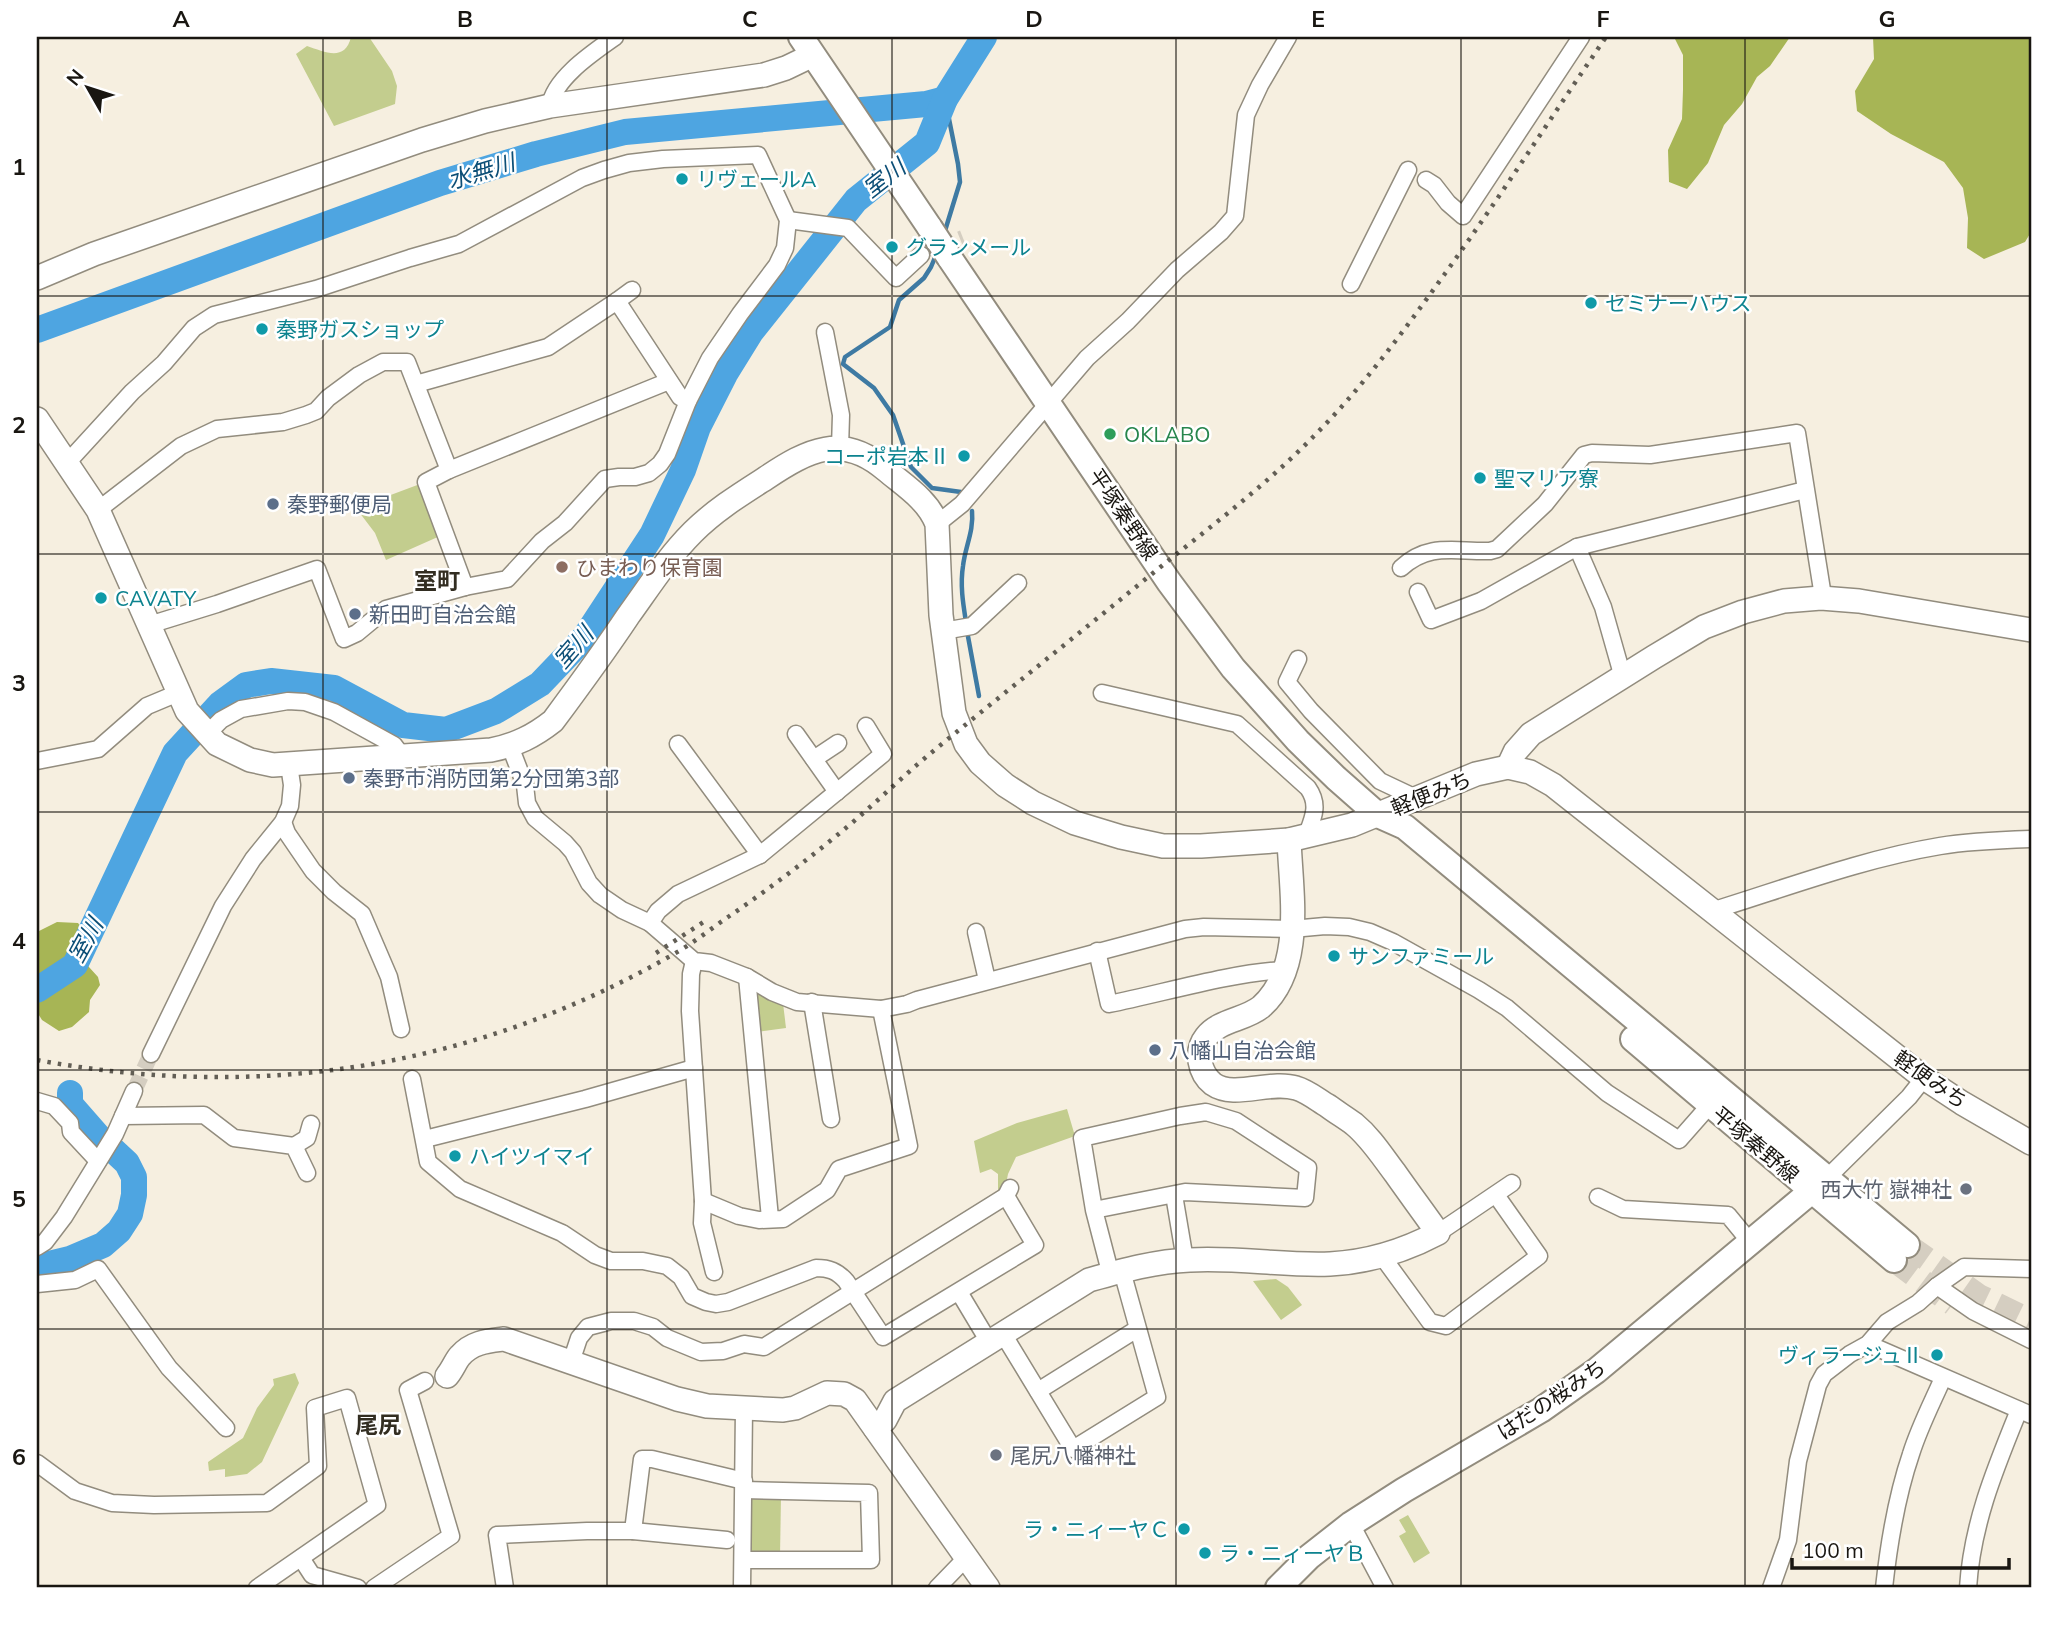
<svg xmlns="http://www.w3.org/2000/svg" width="2068" height="1625" viewBox="0 0 2068 1625" font-family="Mulish,'Noto Sans JP',sans-serif">
<rect width="100%" height="100%" fill="#f6efe0"/>
<!-- green -->
<g fill="#c3cd8e">
<path d="M351 37H369L392 71 397 86 395 104 334 126 296 54 307 46C325 52 345 62 351 37Z"/>
<path d="M420 484 440 536 386 560 375 533 356 508Z"/>
<path d="M759 989 783 1003 786 1028 757 1032 753 995Z"/>
<path d="M1067 1109 1075 1136 1016 1157 1008 1174 1005 1189 998 1194V1174L991 1169 980 1173 974 1141 1017 1123Z"/>
<path d="M1276 1279 1288 1287 1302 1305 1281 1320 1253 1281Z"/>
<path d="M295 1373 299 1383 262 1462 247 1474 225 1477V1469L209 1471 208 1462 243 1438 257 1408 274 1385 273 1379Z"/>
<path d="M755 1495 781 1496 780 1556 754 1554 749 1549 750 1500Z"/>
<path d="M1408 1515 1430 1553 1414 1563 1399 1536 1406 1532 1399 1520Z"/>
</g>
<!-- forest -->
<g fill="#a7b555">
<path d="M1674 37H1790L1770 66 1757 77 1742 104 1724 125 1708 163 1687 189 1669 182 1668 150 1682 119 1683 90V55Z"/>
<path d="M1873 37H2031V232L2025 242 1984 259 1967 248 1968 218 1963 188 1944 162 1891 134 1857 111 1855 91 1874 59Z"/>
<path d="M57 922 78 923 87 935 79 956 98 977 100 985 90 1000 89 1012 72 1027 59 1031 42 1020 37 1012V932Z"/>
</g>
<g fill="none" stroke-linecap="round" stroke-linejoin="round">
<!-- stream -->
<g stroke="#3e7aa3" stroke-width="4.5">
<path d="M944 234 960 182 958 164 945 99"/>
<path d="M936 255 931 267 924 278 899 300 890 327 845 357 843 364 874 388 893 415 911 467 932 488 961 492"/>
<path d="M966 622C963 603 960 585 963 566 965 547 974 531 972 511"/>
<path d="M967 631 979 696"/>
<path d="M58 1101 70 1104"/>
</g>
<!-- river -->
<g stroke="#4ea5e1" stroke-width="26">
<path d="M37 330 440 183 536 154 625 132 926 104 945 99"/>
<path d="M37 990 75 965 175 753 220 704 246 685 271 681 334 688 403 725 446 730 496 711 540 684 585 637 652 535 683 470 698 427 725 374 751 332 856 200 927 143 945 99 984 37"/>
<path d="M37 1267 70 1259 103 1245 119 1231 130 1214 134 1195V1177L127 1163 98 1136 70 1104V1093"/>
</g>
<!-- street-tunnel -->
<g stroke="#d5cec1" stroke-width="16" stroke-dasharray="16 8" stroke-linecap="butt">
<path d="M921 255 936 239 948 244 963 238"/>
<path d="M134 1091 151 1054"/>
</g>
<!-- primary-tunnel -->
<g stroke="#d5cec1" stroke-width="24" stroke-dasharray="24 12" stroke-linecap="butt">
<path d="M1907 1245 1979 1296 2031 1321"/>
<path d="M1894 1260 1953 1304"/>
</g>
<!-- street casing -->
<g stroke="#928c7e" stroke-width="19">
<g id="street">
<path d="M550 106C554 78 594 52 615 37"/>
<path d="M1426 180 1434 185 1448 203 1463 216 1581 37"/>
<path d="M788 220 848 228 896 278 921 255"/>
<path d="M1351 284 1408 170"/>
<path d="M617 301 632 290"/>
<path d="M825 332 841 415 840 448"/>
<path d="M416 384 548 347 617 301 680 397 688 401"/>
<path d="M67 463 132 392 164 363 194 328 214 315 316 289 410 258 459 244 582 178 604 170 629 163 663 159 758 155 788 220 785 248 777 265 740 314 710 358 688 401 667 454 660 464 649 473 635 477H619L605 479 565 523 542 541 507 579 465 587 386 609 357 633 344 639 317 569 217 604 149 625"/>
<path d="M98 510 181 446 217 429 283 422 306 415 316 411 328 398 359 375 383 362H407L449 470"/>
<path d="M937 524 962 504 1087 358 1128 321 1177 270 1221 232 1235 216 1246 115 1260 85 1288 37"/>
<path d="M1577 547 1603 607 1620 667 1624 675"/>
<path d="M1401 568C1429 542 1455 552 1490 551L1497 549 1545 504 1584 455 1592 453 1650 455 1797 433 1822 590 1821 598"/>
<path d="M465 587 426 482 449 470 669 381"/>
<path d="M1418 592 1431 620 1481 601 1577 547 1805 490"/>
<path d="M943 631 972 626 1018 583"/>
<path d="M1298 659 1287 682 1311 711 1380 781 1416 798"/>
<path d="M1102 693 1237 724 1308 788C1320 805 1313 818 1306 837"/>
<path d="M207 734 221 720 241 709 288 701 305 702 334 712 394 745 403 757"/>
<path d="M796 734 837 792"/>
<path d="M678 744 760 855"/>
<path d="M510 746 525 785 527 803 535 818 565 843 573 852 589 883 600 895 622 910 650 923 694 961 711 963 747 977 772 992 797 1002 881 1009 907 1004 917 1000 1185 929 1204 927 1292 929 1325 926 1349 927 1370 932 1393 942 1479 990 1507 1008 1607 1093 1679 1140 1716 1098"/>
<path d="M814 759 838 743"/>
<path d="M37 761 98 749 147 706 178 693"/>
<path d="M283 822 287 833 313 871 334 892 362 914 389 977 401 1029"/>
<path d="M1711 911C1786 888 1862 859 1940 846 1970 841 2001 840 2031 839"/>
<path d="M650 923 658 911 678 894 760 855 883 754 866 726"/>
<path d="M976 932 987 980"/>
<path d="M1097 951 1109 1004C1164 993 1229 973 1284 970"/>
<path d="M694 961 691 974 690 1011 703 1201 702 1223 714 1272"/>
<path d="M747 977 770 1218"/>
<path d="M812 1002 831 1119"/>
<path d="M151 1054 223 906 253 859 283 822 290 806 292 785 289 765"/>
<path d="M412 1079 428 1162 460 1189 562 1233 595 1255 611 1261H643L667 1266 681 1277 692 1296 706 1302 716 1304 728 1302 816 1268C829 1268 837 1271 846 1281L883 1337 1035 1245 1006 1196"/>
<path d="M37 1101 54 1106 70 1123 71 1132 98 1161"/>
<path d="M123 1116 204 1115 234 1138 294 1146 307 1173"/>
<path d="M425 1139 585 1099 694 1068"/>
<path d="M294 1146 307 1138 311 1124"/>
<path d="M1826 1179 1909 1097 1924 1078"/>
<path d="M1174 1195 1185 1260"/>
<path d="M1598 1197 1623 1209 1728 1215 1751 1243"/>
<path d="M703 1201 739 1216 759 1220 783 1219 827 1190 839 1169 909 1146 881 1009"/>
<path d="M1094 1210 1185 1192 1305 1198 1308 1168 1236 1121 1206 1112 1180 1116 1082 1138 1094 1210 1108 1264"/>
<path d="M1438 1233 1512 1183"/>
<path d="M37 1247 45 1242 64 1217 115 1134 134 1091"/>
<path d="M1385 1255 1387 1263 1430 1322 1446 1326 1539 1256 1496 1195"/>
<path d="M37 1284 75 1280 98 1269 169 1368 226 1428"/>
<path d="M1937 1286 1973 1311 2031 1340"/>
<path d="M959 1292 989 1342"/>
<path d="M1008 1342 1073 1449 1157 1397 1122 1271"/>
<path d="M1868 1344 2031 1415"/>
<path d="M571 1362 579 1338 588 1327 611 1321H634L653 1327 667 1338 701 1352 723 1351 744 1344 764 1347 1006 1196 1010 1188"/>
<path d="M1038 1391 1137 1329"/>
<path d="M37 1463 75 1491 112 1503 154 1505 267 1503 318 1466 315 1408 347 1398 377 1505 257 1588"/>
<path d="M1351 1524 1385 1588"/>
<path d="M633 1531 642 1459H652L744 1481"/>
<path d="M301 1558 312 1575 358 1588"/>
<path d="M743 1560H871L869 1493 744 1490"/>
<path d="M374 1588 451 1536 408 1390 425 1381"/>
<path d="M505 1588 497 1535 587 1531H633L727 1540"/>
<path d="M742 1588 744 1408"/>
<path d="M937 1588 967 1557"/>
<path d="M1771 1588 1788 1540 1798 1461 1818 1385 1824 1374 1850 1354 1868 1344 1887 1322 1918 1303 1937 1286 1964 1267 2031 1269"/>
<path d="M1884 1588C1889 1542 1896 1498 1911 1454 1919 1428 1932 1403 1943 1378"/>
<path d="M1968 1588C1972 1524 1995 1469 2019 1410"/>
</g>
</g>
<!-- secondary casing -->
<g stroke="#928c7e" stroke-width="26">
<g id="secondary">
<path d="M37 278 94 254 422 140 485 121 550 106 764 75 786 68 813 55"/>
<path d="M37 419 98 510 187 711 217 744 250 760 273 765 491 750C516 745 534 736 553 721 579 686 604 652 628 616 649 587 668 557 693 532 715 510 741 494 766 478 808 450 842 432 886 470 905 486 928 500 937 524L941 615 954 713 966 744 980 763 1005 785 1033 803 1075 823 1121 837 1163 846H1201L1289 840 1352 825 1476 774 1508 767 1530 772 1553 785 1924 1078 1962 1103 2031 1143"/>
<path d="M1508 767 1515 752 1531 734 1654 657 1704 627 1743 612 1784 601 1821 598 1859 601 2031 630"/>
<path d="M447 1376C453 1369 456 1360 460 1356 472 1342 488 1341 504 1339L677 1399 707 1406 783 1410 795 1408 827 1393 844 1394 855 1400 988 1588"/>
<path d="M875 1428 885 1420 895 1401 1089 1280C1121 1271 1156 1261 1190 1260 1236 1257 1283 1266 1330 1264 1369 1262 1404 1251 1438 1233 1424 1213 1409 1193 1395 1173 1382 1156 1371 1138 1354 1124 1346 1118 1336 1112 1328 1106 1318 1100 1307 1091 1296 1088 1270 1080 1234 1099 1213 1084 1199 1073 1195 1051 1206 1037 1219 1020 1245 1020 1261 1007 1305 968 1291 893 1289 840"/>
</g>
</g>
<!-- primary casing -->
<g stroke="#928c7e" stroke-width="28">
<g id="primary">
<path d="M801 37 930 228"/>
<path d="M949 257 1169 582 1233 668 1298 741 1336 778 1378 815 1405 827 1907 1245"/>
<path d="M1633 1039 1894 1260"/>
<path d="M1278 1588 1309 1557 1351 1524 1404 1490 1541 1410 1596 1371 1826 1179"/>
</g>
</g>
<!-- street -->
<use href="#street" stroke="#fff" stroke-width="16"/>
<!-- secondary -->
<use href="#secondary" stroke="#fff" stroke-width="23"/>
<!-- primary -->
<use href="#primary" stroke="#fff" stroke-width="24"/>
<!-- rail -->
<g stroke="#625e55" stroke-width="4.5" stroke-dasharray="3.5 7" stroke-linecap="butt">
<path d="M656 953 705 921"/>
<path d="M37 1060C263 1102 480 1067 679 951 696 941 712 928 728 917 769 889 810 858 847 827 878 801 906 773 937 748 1014 685 1092 623 1169 560 1218 521 1269 482 1313 437 1362 388 1403 332 1444 275 1500 197 1552 116 1606 37"/>
</g>
<!-- primary-bridge casing -->
<g stroke="#928c7e" stroke-width="28" stroke-linecap="butt">
<path id="primary-bridge" d="M930 228 949 257"/>
</g>
<!-- primary-bridge -->
<use href="#primary-bridge" stroke="#fff" stroke-width="24"/>
</g>
<!-- grid -->
<path fill="none" stroke="#191611" stroke-width="2" stroke-opacity="0.55" d="M323 37V1588M607 37V1588M892 37V1588M1176 37V1588M1461 37V1588M1745 37V1588M37 296H2031M37 554H2031M37 812H2031M37 1070H2031M37 1329H2031"/>
<!-- markers -->
<g fill="#0f9aa8" stroke="#fff" stroke-width="2.5">
<circle cx="682" cy="179" r="7"/>
<circle cx="892" cy="247" r="7"/>
<circle cx="1591" cy="303" r="7"/>
<circle cx="262" cy="329" r="7"/>
<circle cx="964" cy="456" r="7"/>
<circle cx="1480" cy="478" r="7"/>
<circle cx="101" cy="598" r="7"/>
<circle cx="1334" cy="956" r="7"/>
<circle cx="455" cy="1156" r="7"/>
<circle cx="1937" cy="1355" r="7"/>
<circle cx="1184" cy="1529" r="7"/>
<circle cx="1205" cy="1553" r="7"/>
</g>
<circle fill="#2e9e5b" stroke="#fff" stroke-width="2.5" cx="1110" cy="434" r="7"/>
<g fill="#5c6f8a" stroke="#fff" stroke-width="2.5">
<circle cx="273" cy="504" r="7"/>
<circle cx="355" cy="614" r="7"/>
<circle cx="349" cy="778" r="7"/>
<circle cx="1155" cy="1050" r="7"/>
</g>
<circle fill="#8d6e63" stroke="#fff" stroke-width="2.5" cx="562" cy="567" r="7"/>
<g fill="#6b7280" stroke="#fff" stroke-width="2.5">
<circle cx="1966" cy="1189" r="7"/>
<circle cx="996" cy="1455" r="7"/>
</g>
<g text-anchor="middle" dominant-baseline="central" stroke-width="5" stroke-linejoin="round" paint-order="stroke">
<!-- culture labels -->
<g font-size="21" fill="#0d838f" stroke="#fff" text-anchor="start">
<text x="696" y="179">リヴェールA</text>
<text x="906" y="247">グランメール</text>
<text x="1605" y="303">セミナーハウス</text>
<text x="276" y="329">秦野ガスショップ</text>
<text x="950" y="456" text-anchor="end">コーポ岩本Ⅱ</text>
<text x="1494" y="478">聖マリア寮</text>
<text x="115" y="598">CAVATY</text>
<text x="1348" y="956">サンファミール</text>
<text x="469" y="1156">ハイツイマイ</text>
<text x="1923" y="1355" text-anchor="end">ヴィラージュⅡ</text>
<text x="1170" y="1529" text-anchor="end">ラ・ニィーヤＣ</text>
<text x="1219" y="1553">ラ・ニィーヤＢ</text>
</g>
<!-- leisure labels -->
<g font-size="21" fill="#27864d" stroke="#fff" text-anchor="start">
<text x="1124" y="434">OKLABO</text>
</g>
<!-- service labels -->
<g font-size="21" fill="#4e5e75" stroke="#fff" text-anchor="start">
<text x="287" y="504">秦野郵便局</text>
<text x="369" y="614">新田町自治会館</text>
<text x="363" y="778">秦野市消防団第2分団第3部</text>
<text x="1169" y="1050">八幡山自治会館</text>
</g>
<!-- street labels -->
<g font-size="21" fill="#191611" stroke="#fff">
<text transform="translate(1124 514) rotate(56)">平塚秦野線</text>
<text transform="translate(1431 793) rotate(-22)">軽便みち</text>
<text transform="translate(1931 1079) rotate(35)">軽便みち</text>
<text transform="translate(1756 1144) rotate(40)">平塚秦野線</text>
<text transform="translate(1551 1399) rotate(-34)">はだの桜みち</text>
</g>
<!-- education labels -->
<g font-size="21" fill="#785e54" stroke="#fff" text-anchor="start">
<text x="576" y="567">ひまわり保育園</text>
</g>
<!-- worship labels -->
<g font-size="21" fill="#5b616d" stroke="#fff" text-anchor="end">
<text x="1952" y="1189">西大竹 嶽神社</text>
<text x="1010" y="1455" text-anchor="start">尾尻八幡神社</text>
</g>
<!-- water labels -->
<g font-size="23" font-style="italic" fill="#0d4f77" stroke="#fff">
<text transform="translate(481 171) rotate(-17)">水無川</text>
<text transform="translate(884 178) rotate(-38)">室川</text>
<text transform="translate(573 647) rotate(-49)">室川</text>
<text transform="translate(85 940) rotate(-61)">室川</text>
</g>
<!-- neighbourhood labels -->
<g font-size="23" font-weight="bold" fill="#322d21" stroke="#fff">
<text x="437" y="580">室町</text>
<text x="378" y="1424">尾尻</text>
</g>
</g>
<!-- border -->
<rect width="2068" height="1625" fill="none" stroke="#ffffff" stroke-width="77"/>
<!-- north arrow -->
<g transform="translate(88 88) rotate(309)" stroke="#ffffff" stroke-width="5" paint-order="stroke">
<path d="M0-5L12 26L0 18L-12 26Z" fill="#191611"/>
<text y="-10" font-size="19" font-weight="bold" text-anchor="middle" fill="#191611">N</text>
</g>
<!-- scale -->
<path d="M1792 1558v10h217v-10" fill="none" stroke="#191611" stroke-width="3.5"/>
<text x="1802" y="1558" font-size="21" fill="#191611" stroke="#ffffff" stroke-width="5" paint-order="stroke">100 m</text>
<rect x="38" y="38" width="1992" height="1548" fill="none" stroke="#191611" stroke-width="2.5"/>
<g font-size="23" text-anchor="middle" font-weight="bold" fill="#191611">
<text x="181" y="27">A</text>
<text x="465" y="27">B</text>
<text x="750" y="27">C</text>
<text x="1034" y="27">D</text>
<text x="1318" y="27">E</text>
<text x="1603" y="27">F</text>
<text x="1887" y="27">G</text>
<text x="19" y="175">1</text>
<text x="19" y="433">2</text>
<text x="19" y="691">3</text>
<text x="19" y="949">4</text>
<text x="19" y="1207">5</text>
<text x="19" y="1465">6</text>
</g>
</svg>
